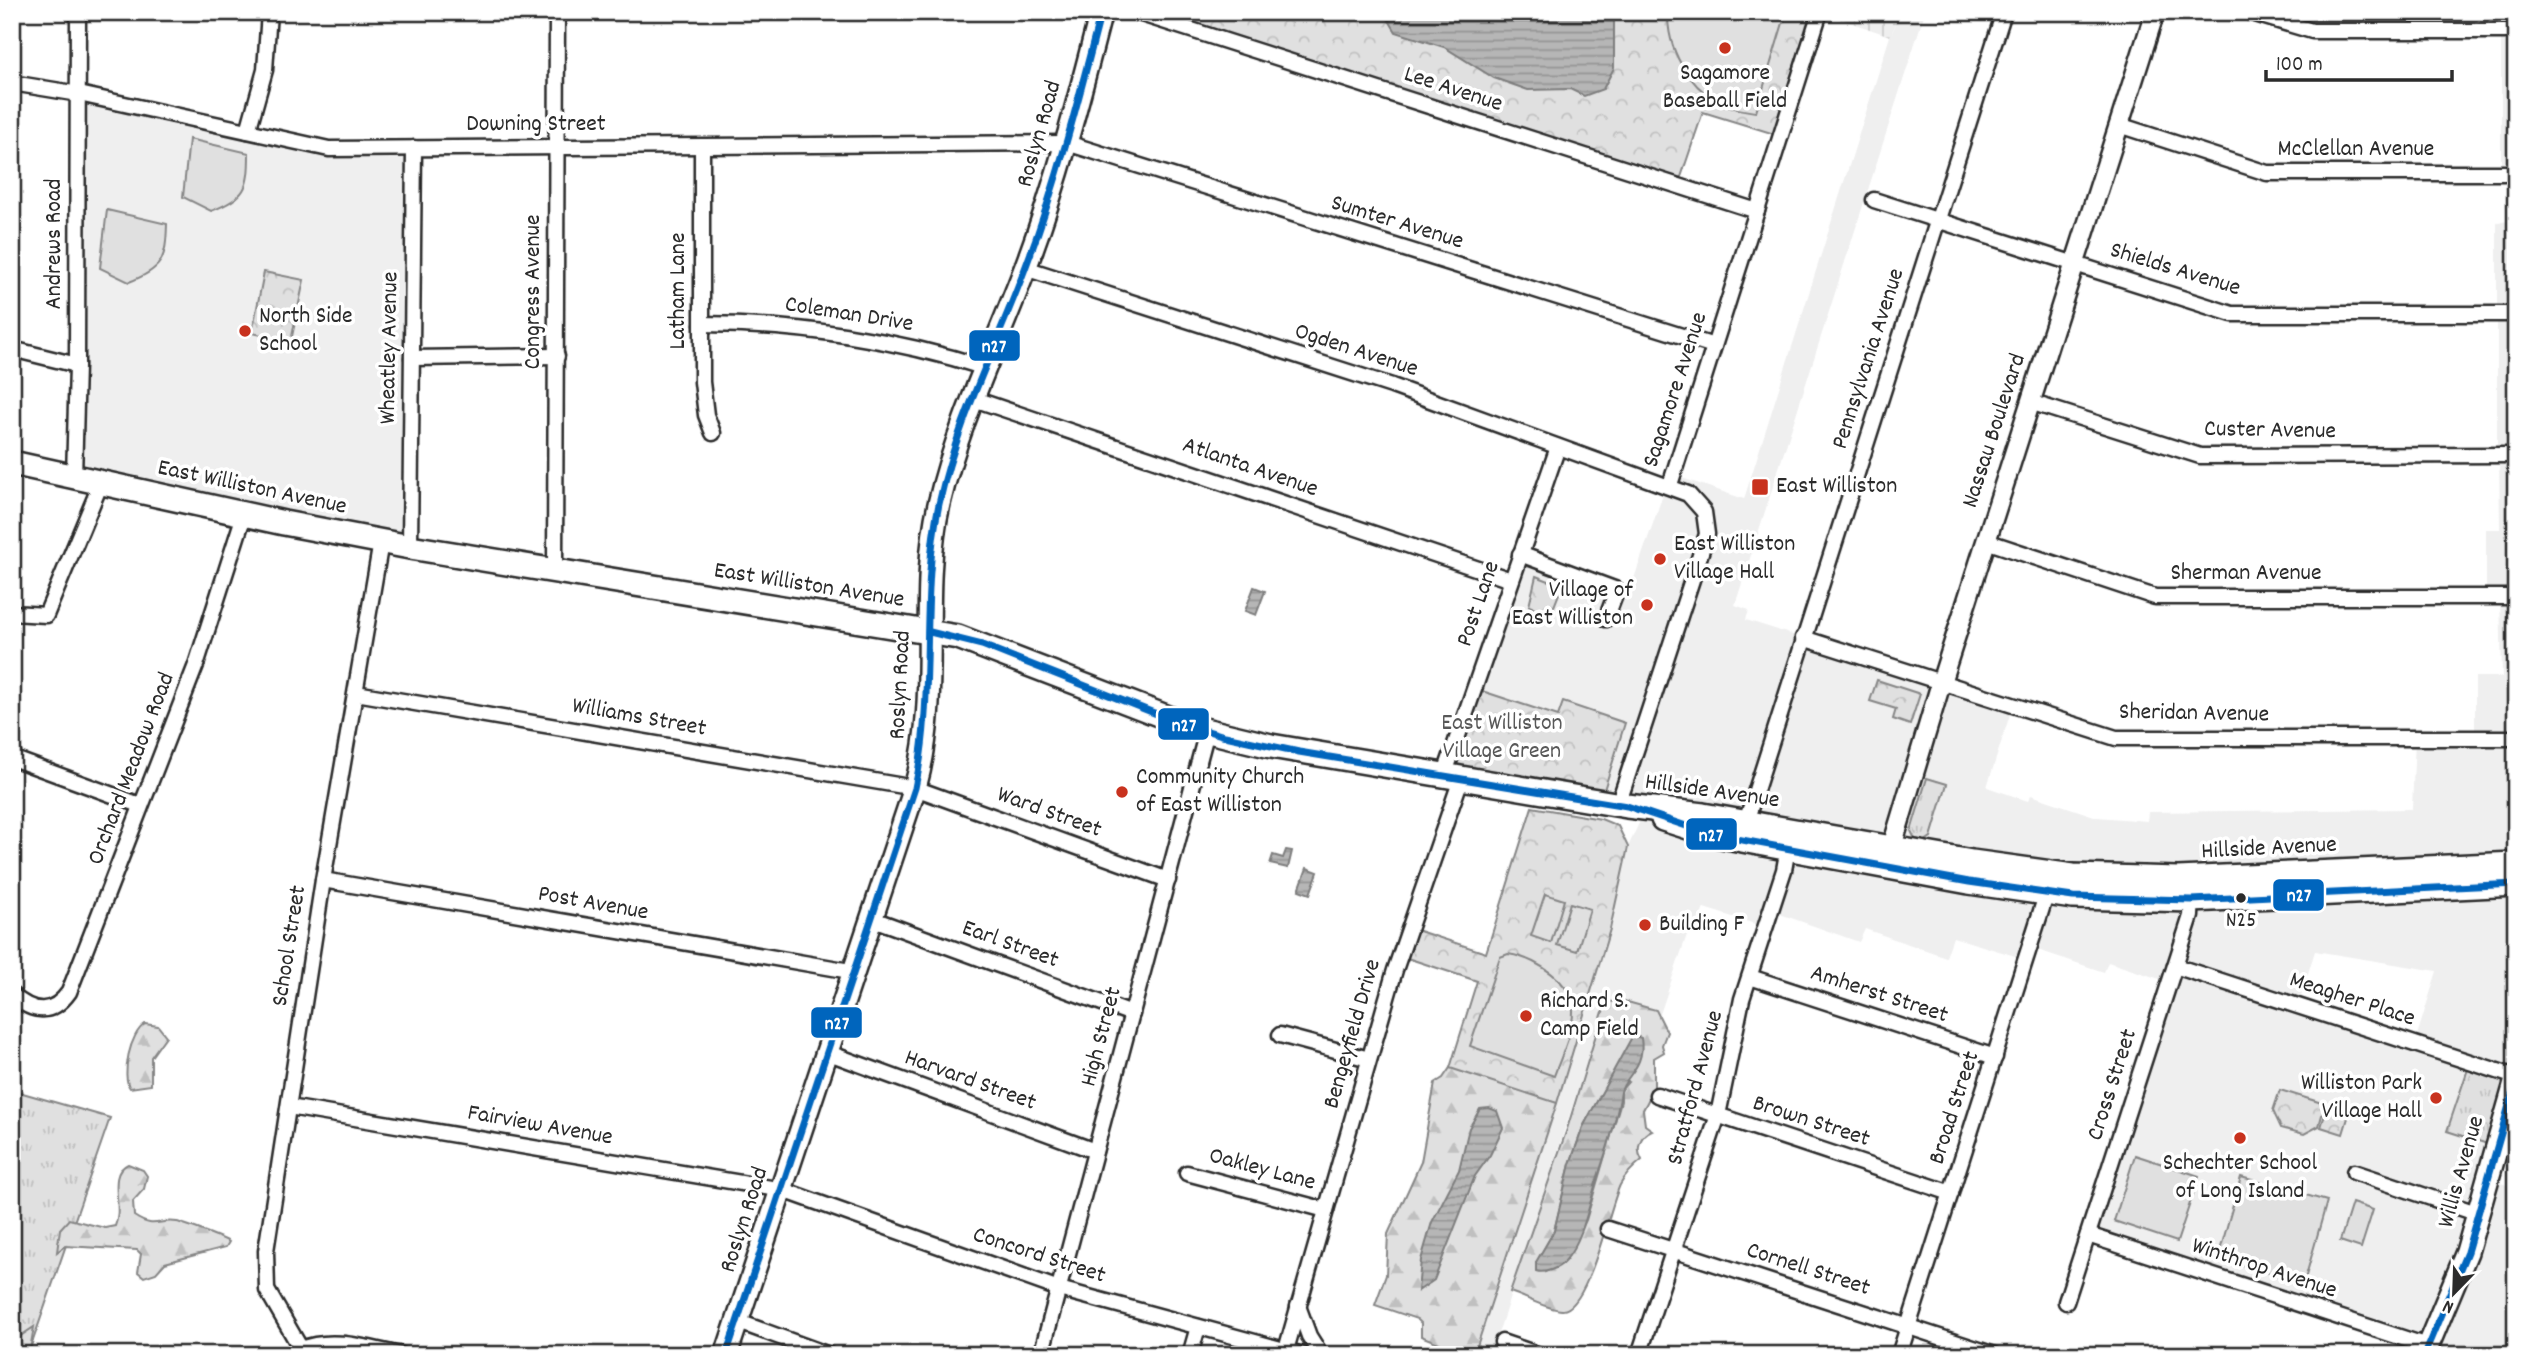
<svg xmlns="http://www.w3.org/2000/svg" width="2528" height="1367" viewBox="0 0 2528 1367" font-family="Dekko,sans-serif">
<defs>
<pattern id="industrial-grid" width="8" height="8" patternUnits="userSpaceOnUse" patternTransform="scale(1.75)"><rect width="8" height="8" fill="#efefef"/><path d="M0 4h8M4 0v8" fill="none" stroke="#cdcdcd"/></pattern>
<pattern id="grass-tufts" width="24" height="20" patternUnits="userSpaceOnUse" patternTransform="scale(1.75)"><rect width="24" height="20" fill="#e0e0e0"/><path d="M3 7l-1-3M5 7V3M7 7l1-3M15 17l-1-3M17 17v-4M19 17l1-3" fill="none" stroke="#c0c0c0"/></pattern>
<pattern id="forest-firs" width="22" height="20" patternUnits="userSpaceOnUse" patternTransform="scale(1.75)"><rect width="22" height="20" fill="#e0e0e0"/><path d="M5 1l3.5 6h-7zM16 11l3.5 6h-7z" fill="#c0c0c0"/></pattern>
<pattern id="park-crowns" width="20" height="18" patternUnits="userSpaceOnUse" patternTransform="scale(1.75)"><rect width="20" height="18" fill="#e0e0e0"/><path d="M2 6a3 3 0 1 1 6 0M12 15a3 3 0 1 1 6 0" fill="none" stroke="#c0c0c0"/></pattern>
<pattern id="water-rules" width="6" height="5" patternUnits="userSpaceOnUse" patternTransform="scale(1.75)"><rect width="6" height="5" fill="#b6b6b6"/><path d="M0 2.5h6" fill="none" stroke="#949494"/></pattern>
</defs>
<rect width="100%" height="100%" fill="#fff"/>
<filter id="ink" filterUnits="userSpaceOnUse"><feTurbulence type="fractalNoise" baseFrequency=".0143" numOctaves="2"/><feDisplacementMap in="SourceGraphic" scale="14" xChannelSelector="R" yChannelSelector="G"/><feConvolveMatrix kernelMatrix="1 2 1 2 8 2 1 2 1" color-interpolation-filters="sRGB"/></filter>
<g filter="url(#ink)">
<!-- built -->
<g fill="#efefef" fill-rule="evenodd">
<path d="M1902 12H1925L1735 605 1749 610 1746 620 2013 705 1987 787 2028 801 2031 795 2097 817 2147 821 2148 812 2412 809 2415 738H2475V677H2502L2500 597H2486V529H2500L2499 457 2497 456V222L2516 221V1116L2489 1179 2516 1188V1355H2424L2427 1347 2088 1235 2169 982 2108 962 2104 972 2029 947 2025 959 1953 937 1946 957 1865 929 1859 942 1780 914 1774 930 1704 908 1698 924 1691 923 1660 1014 1606 1003 1491 1355H1474L1610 929 1628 847 1650 799 1604 790 1625 724 1563 703 1558 716 1476 689 1521 558 1628 596 1670 474 1744 499 1890 36ZM2315 951 2437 971 2415 1042 2298 1005Z"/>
<rect x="2501" y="12" width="15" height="160"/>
<path d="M79 94 304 144 414 148 410 547 74 477Z"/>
</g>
<!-- industrial -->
<path fill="url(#industrial-grid)" d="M1820 12H1902L1890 36Z"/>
<!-- grass -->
<g fill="url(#grass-tufts)" stroke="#868686" stroke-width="2">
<path d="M1927 778 1947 784 1931 837 1925 841 1915 839 1911 831Z"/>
<path d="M2470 1063 2516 1077 2497 1147 2447 1131Z"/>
<path d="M12 1090 110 1118 28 1355H12Z"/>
</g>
<!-- forest -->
<g fill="url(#forest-firs)" stroke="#868686" stroke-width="2" fill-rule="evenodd">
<path d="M1624 1001 1656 1010 1667 1032 1662 1045 1664 1052 1654 1058V1089L1643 1110 1645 1125 1652 1130C1640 1135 1635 1149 1642 1160 1633 1167 1626 1174 1620 1185 1610 1205 1588 1311 1562 1310 1546 1309 1526 1297 1510 1292L1567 1129 1606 1002ZM1612 1075 1628 1082 1621 1090V1101L1586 1220 1562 1264 1545 1272 1540 1256 1554 1231 1570 1164 1583 1127Z"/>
<path d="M145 1024 158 1026 166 1036 151 1057V1085L130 1088C121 1076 130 1033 145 1024Z"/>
<path d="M1452 1065 1547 1095 1557 1103 1474 1355H1442L1441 1344 1421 1336V1323L1417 1319 1375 1305 1386 1275 1388 1234 1421 1162 1435 1083 1443 1078Z"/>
<path d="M128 1164 143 1170 147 1176 144 1189 133 1201 134 1216C155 1230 158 1219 177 1222 182 1223 226 1239 229 1242L226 1247 165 1263 156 1273 144 1277 138 1272 141 1254 137 1250 65 1246 57 1252 60 1229 69 1219 105 1228 115 1226C124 1206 106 1174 128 1164Z"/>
<path d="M34 1327 29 1355H12L16 1339Z"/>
</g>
<!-- park -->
<g fill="url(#park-crowns)" stroke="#868686" stroke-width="2">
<path d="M1135 12H1820L1781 136 1703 112 1678 186Z"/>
<path d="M264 272 304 280 291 341 252 333Z"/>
<path d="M1536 576 1562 586 1551 614 1529 606Z"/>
<path d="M1877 680 1920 694 1910 725 1893 719 1896 709 1870 701Z"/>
<path d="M1476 689 1558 716 1563 702 1625 723 1604 790 1449 767Z"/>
<path d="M1532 807 1601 819 1618 826 1628 847 1610 929 1557 1103 1450 1068 1477 981 1401 956 1410 928 1486 953Z"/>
<path d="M2280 1090 2325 1104 2319 1126 2304 1134 2281 1128 2273 1111Z"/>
<path d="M2329 1102 2351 1108 2343 1134 2321 1127Z"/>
</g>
<!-- garden -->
<g fill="#e0e0e0" stroke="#868686" stroke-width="2">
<path d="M1668 12 1786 13 1756 112C1744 110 1729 109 1719 103 1687 84 1667 49 1668 12Z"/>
<path d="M189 139 249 153C249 188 246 198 211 211L183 197Z"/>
<path d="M107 210 167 224C166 259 163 269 129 282L100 268Z"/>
<path d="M1545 894 1564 900 1551 943 1531 936Z"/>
<path d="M1570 903 1590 909 1577 951 1557 945Z"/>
<path d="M1508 954C1534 958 1574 981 1573 1012 1573 1033 1561 1056 1554 1076L1470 1046 1500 957Z"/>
<path d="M2135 1155 2199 1176 2177 1242 2114 1221Z"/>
<path d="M2241 1177 2327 1201 2304 1283 2218 1258Z"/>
<path d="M2352 1203 2373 1210 2361 1248 2340 1241Z"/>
</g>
<!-- water -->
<g fill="url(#water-rules)" stroke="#7e7e7e" stroke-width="2">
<path d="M1384 12H1614V68L1603 89 1584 96 1570 89 1528 90 1494 78 1444 47 1396 32Z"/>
<path d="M1254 587 1265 591 1256 615 1245 611Z"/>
<path d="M1286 850 1292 851 1288 868 1270 864 1273 855 1283 858Z"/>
<path d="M1307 868 1318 872 1310 894 1299 890Z"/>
<path d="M1633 1035 1641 1038C1646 1068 1624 1076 1621 1092 1616 1125 1605 1154 1595 1186 1588 1210 1582 1241 1565 1261 1559 1268 1545 1274 1536 1271V1262L1554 1231 1570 1164 1583 1127Z"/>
<path d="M1489 1108 1497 1111 1503 1128 1490 1155 1475 1176 1434 1280 1418 1291 1421 1260 1432 1222 1459 1170 1469 1128 1480 1109Z"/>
</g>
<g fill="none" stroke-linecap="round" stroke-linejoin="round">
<!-- minor casing -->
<g stroke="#2b2b2b" stroke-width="19">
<g id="minor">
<path d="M1135 12 1757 211"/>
<path d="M2248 12 2312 31H2516"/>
<path d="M12 83 79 94 329 149 1067 143 1714 346"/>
<path d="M2119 125 2267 173H2516"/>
<path d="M248 131 265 70 269 12"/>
<path d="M702 147V382L706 415 713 433"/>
<path d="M1874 200 2232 314H2516"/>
<path d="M1025 268 1392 386 1688 494 1704 512 1707 534 1618 805"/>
<path d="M702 324C796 324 896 339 986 368"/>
<path d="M12 349 77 365"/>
<path d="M412 358 557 356"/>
<path d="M974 399 1511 580"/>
<path d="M2030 402 2200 456 2516 455"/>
<path d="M74 477 77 365 78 12"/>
<path d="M1670 485 1820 12"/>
<path d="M1986 541 2155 597H2516"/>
<path d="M410 547 414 148"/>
<path d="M1520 554 1617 590 1606 619"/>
<path d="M555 572 557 12"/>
<path d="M12 613 46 615 101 483"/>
<path d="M1803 638 2116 738H2516"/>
<path d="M356 693 915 788 1168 880"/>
<path d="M12 758 140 805"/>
<path d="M1444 776 1558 447"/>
<path d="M1744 828 2004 12"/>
<path d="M323 880 856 972"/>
<path d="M873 919 1132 1014"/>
<path d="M2175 966 2516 1077"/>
<path d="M1750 977 1995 1057"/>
<path d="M12 995C33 1013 52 1016 69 992L196 665 244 515"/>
<path d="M1280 1035 1369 1059"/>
<path d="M829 1053 1095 1151"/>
<path d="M1657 1095 1951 1193"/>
<path d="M289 1107 783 1190 1059 1289 1303 1355"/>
<path d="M2354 1172 2479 1214"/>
<path d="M1187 1173 1326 1210"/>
<path d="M1608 1229 1995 1355"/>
<path d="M2088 1235 2427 1346"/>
<path d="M2066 1302 2191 916 2192 893"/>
<path d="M1298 1306 1309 1336 1321 1355"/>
<path d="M739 1322 829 1355"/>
<path d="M1502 1342 1540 1355"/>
<path d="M301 1349 267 1290 266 1251 323 880 381 542"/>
<path d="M301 1349C333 1336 370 1349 402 1355"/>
<path d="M1286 1350 1395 970 1461 779"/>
<path d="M1041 1355 1207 731"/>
<path d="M1190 1355 1198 1327"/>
<path d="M1639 1355 1718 1115 1742 999 1784 870 1789 842"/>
<path d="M1899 1355 2049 886"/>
</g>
</g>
<!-- tertiary casing -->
<g stroke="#2b2b2b" stroke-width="23">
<path id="tertiary" d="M1888 860 1944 673 2155 12"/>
</g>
<!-- secondary casing -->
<g stroke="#2b2b2b" stroke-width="26">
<g id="secondary">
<path d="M726 1355 915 788C942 691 918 597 939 504 958 422 997 344 1026 266 1057 183 1079 98 1101 12"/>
<path d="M2424 1355 2467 1252 2516 1080"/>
</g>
</g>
<!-- primary casing -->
<g stroke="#2b2b2b" stroke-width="28">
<g id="primary">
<path d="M12 463 284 523 410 547 958 637 1192 727 1271 746 1627 806 1703 815 1972 862 2073 876 2178 879 2516 864"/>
<path d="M1663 819 1710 834 1969 882 2073 897 2192 900 2516 884"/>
</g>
</g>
<!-- minor -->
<use href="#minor" stroke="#fff" stroke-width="14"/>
<!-- tertiary -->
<use href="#tertiary" stroke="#fff" stroke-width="18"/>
<!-- secondary -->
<use href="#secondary" stroke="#fff" stroke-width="21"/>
<!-- primary -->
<use href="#primary" stroke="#fff" stroke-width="23"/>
<!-- bus-1 casing -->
<g stroke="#fff" stroke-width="12">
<g id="bus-1">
<path d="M930 632 982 645 1177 722 1225 736 1299 752 1627 806 1710 834 1969 882 2073 897 2192 900 2516 884"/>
<path d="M726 1355 915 788C936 692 919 598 939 504 957 421 997 345 1026 266 1057 183 1079 98 1101 12"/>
<path d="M2424 1355 2467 1252 2516 1081"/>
</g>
</g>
<!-- bus-1 -->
<use href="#bus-1" stroke="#0065bd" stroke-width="7"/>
</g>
</g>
<!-- markers -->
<g fill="#c8321e" stroke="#fff" stroke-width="2.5">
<circle cx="1725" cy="48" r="7"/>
<circle cx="245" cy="331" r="7"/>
<rect x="1751" y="478" width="18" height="18" rx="3.5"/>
<circle cx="1660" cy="559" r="7"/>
<circle cx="1647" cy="605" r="7"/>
<circle cx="1122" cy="792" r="7"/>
<circle cx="1645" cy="925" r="7"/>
<circle cx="1526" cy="1016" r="7"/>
<circle cx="2436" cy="1098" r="7"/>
<circle cx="2240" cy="1138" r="7"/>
</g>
<circle fill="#2b2b2b" stroke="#fff" stroke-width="2.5" cx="2241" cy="898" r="6"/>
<g text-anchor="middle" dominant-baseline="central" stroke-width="7" stroke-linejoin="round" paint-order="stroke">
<!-- bus labels -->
<g font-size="22" fill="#2b2b2b" stroke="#fff">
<text x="2241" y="921">N25</text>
</g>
<!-- poi labels -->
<g font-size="24" fill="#2b2b2b" stroke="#fff" text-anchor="start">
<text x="1725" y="74" text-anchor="middle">Sagamore<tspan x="1725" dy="28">Baseball Field</tspan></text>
<text x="259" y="317">North Side<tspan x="259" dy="28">School</tspan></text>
<text x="1776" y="487">East Williston</text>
<text x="1674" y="545">East Williston<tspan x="1674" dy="28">Village Hall</tspan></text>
<text x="1633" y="591" text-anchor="end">Village of<tspan x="1633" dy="28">East Williston</tspan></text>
<text x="1136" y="778">Community Church<tspan x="1136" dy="28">of East Williston</tspan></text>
<text x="1659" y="925">Building F</text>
<text x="1540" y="1002">Richard S.<tspan x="1540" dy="28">Camp Field</tspan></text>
<text x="2422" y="1084" text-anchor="end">Williston Park<tspan x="2422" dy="28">Village Hall</tspan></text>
<text x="2240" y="1164" text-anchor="middle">Schechter School<tspan x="2240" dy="28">of Long Island</tspan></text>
</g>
<!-- street labels -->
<g font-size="24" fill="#2b2b2b" stroke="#fff">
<text transform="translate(1453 90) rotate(18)">Lee Avenue</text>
<text x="536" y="125">Downing Street</text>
<text transform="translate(1040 134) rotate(-74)">Roslyn Road</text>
<text x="2356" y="150">McClellan Avenue</text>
<text transform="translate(1397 223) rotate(17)">Sumter Avenue</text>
<text transform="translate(55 244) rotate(-90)">Andrews Road</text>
<text transform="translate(2175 270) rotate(17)">Shields Avenue</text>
<text transform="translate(679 291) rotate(-90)">Latham Lane</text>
<text transform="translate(534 292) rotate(-90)">Congress Avenue</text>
<text transform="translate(849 315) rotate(9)">Coleman Drive</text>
<text transform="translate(390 348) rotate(-89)">Wheatley Avenue</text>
<text transform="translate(1356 351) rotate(18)">Ogden Avenue</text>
<text transform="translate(1869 359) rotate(-72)">Pennsylvania Avenue</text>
<text transform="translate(1676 390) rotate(-72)">Sagamore Avenue</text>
<text transform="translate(1995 431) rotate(-72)">Nassau Boulevard</text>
<text transform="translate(2270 431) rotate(1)">Custer Avenue</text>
<text transform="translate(1250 468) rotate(19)">Atlanta Avenue</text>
<text transform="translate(252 488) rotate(12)">East Williston Avenue</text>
<text x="2246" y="574">Sherman Avenue</text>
<text transform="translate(809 586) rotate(9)">East Williston Avenue</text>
<text transform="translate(1479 604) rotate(-71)">Post Lane</text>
<text transform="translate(901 685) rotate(-87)">Roslyn Road</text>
<text transform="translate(2194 714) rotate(1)">Sheridan Avenue</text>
<text transform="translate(639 718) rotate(10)">Williams Street</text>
<text transform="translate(132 769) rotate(-69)">Orchard Meadow Road</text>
<text transform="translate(1712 792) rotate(8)">Hillside Avenue</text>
<text transform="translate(1049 813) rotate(20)">Ward Street</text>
<text transform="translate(2269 849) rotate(-3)">Hillside Avenue</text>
<text transform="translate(593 904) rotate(10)">Post Avenue</text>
<text transform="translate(1010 945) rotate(20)">Earl Street</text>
<text transform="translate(290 946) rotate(-81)">School Street</text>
<text transform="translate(1879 995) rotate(18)">Amherst Street</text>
<text transform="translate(2352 1000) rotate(18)">Meagher Place</text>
<text transform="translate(1353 1034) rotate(-74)">Bengeyfield Drive</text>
<text transform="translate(1102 1037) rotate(-75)">High Street</text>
<text transform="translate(970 1081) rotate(20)">Harvard Street</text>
<text transform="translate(2113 1085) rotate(-72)">Cross Street</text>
<text transform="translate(1696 1088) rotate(-75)">Stratford Avenue</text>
<text transform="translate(1955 1108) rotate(-72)">Broad Street</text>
<text transform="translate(1811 1122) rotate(18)">Brown Street</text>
<text transform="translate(540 1126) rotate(10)">Fairview Avenue</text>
<text transform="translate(1262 1170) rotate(15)">Oakley Lane</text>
<text transform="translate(2462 1172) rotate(-74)">Willis Avenue</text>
<text transform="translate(745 1220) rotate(-72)">Roslyn Road</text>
<text transform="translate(1039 1256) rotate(18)">Concord Street</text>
<text transform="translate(2264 1269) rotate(18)">Winthrop Avenue</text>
<text transform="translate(1808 1270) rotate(18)">Cornell Street</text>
</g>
<!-- park labels -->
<g font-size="24" fill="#585858" stroke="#fff">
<text x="1502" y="724">East Williston<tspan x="1502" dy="28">Village Green</tspan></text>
</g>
</g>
<g stroke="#fff" stroke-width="2.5">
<rect x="968" y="329" width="53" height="33" rx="7" fill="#0065bd"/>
<rect x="1157" y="707" width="53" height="34" rx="7" fill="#0065bd"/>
<rect x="1685" y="817" width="53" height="34" rx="7" fill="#0065bd"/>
<rect x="2272" y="878" width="53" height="34" rx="7" fill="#0065bd"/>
<rect x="810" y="1006" width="53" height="33" rx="7" fill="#0065bd"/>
</g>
<g font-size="19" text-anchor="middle" font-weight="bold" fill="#fff">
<text x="994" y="352">n27</text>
<text x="1184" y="731">n27</text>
<text x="1711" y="841">n27</text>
<text x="2299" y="901">n27</text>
<text x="837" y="1029">n27</text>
</g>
<!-- margin -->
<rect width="2528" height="1367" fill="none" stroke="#fff" stroke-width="42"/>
<rect x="21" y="21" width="2486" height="1325" fill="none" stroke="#2b2b2b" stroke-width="2.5" filter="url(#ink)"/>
<!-- north arrow -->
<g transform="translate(2454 1293) rotate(203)" stroke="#ffffff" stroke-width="5" paint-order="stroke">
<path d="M0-5L12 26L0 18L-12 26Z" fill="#2b2b2b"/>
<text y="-10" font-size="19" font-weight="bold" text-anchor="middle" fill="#2b2b2b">N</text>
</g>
<!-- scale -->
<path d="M2266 70v10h186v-10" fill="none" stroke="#2b2b2b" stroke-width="3.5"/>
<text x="2276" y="70" font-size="21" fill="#2b2b2b" stroke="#ffffff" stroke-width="5" paint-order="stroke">100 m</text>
</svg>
